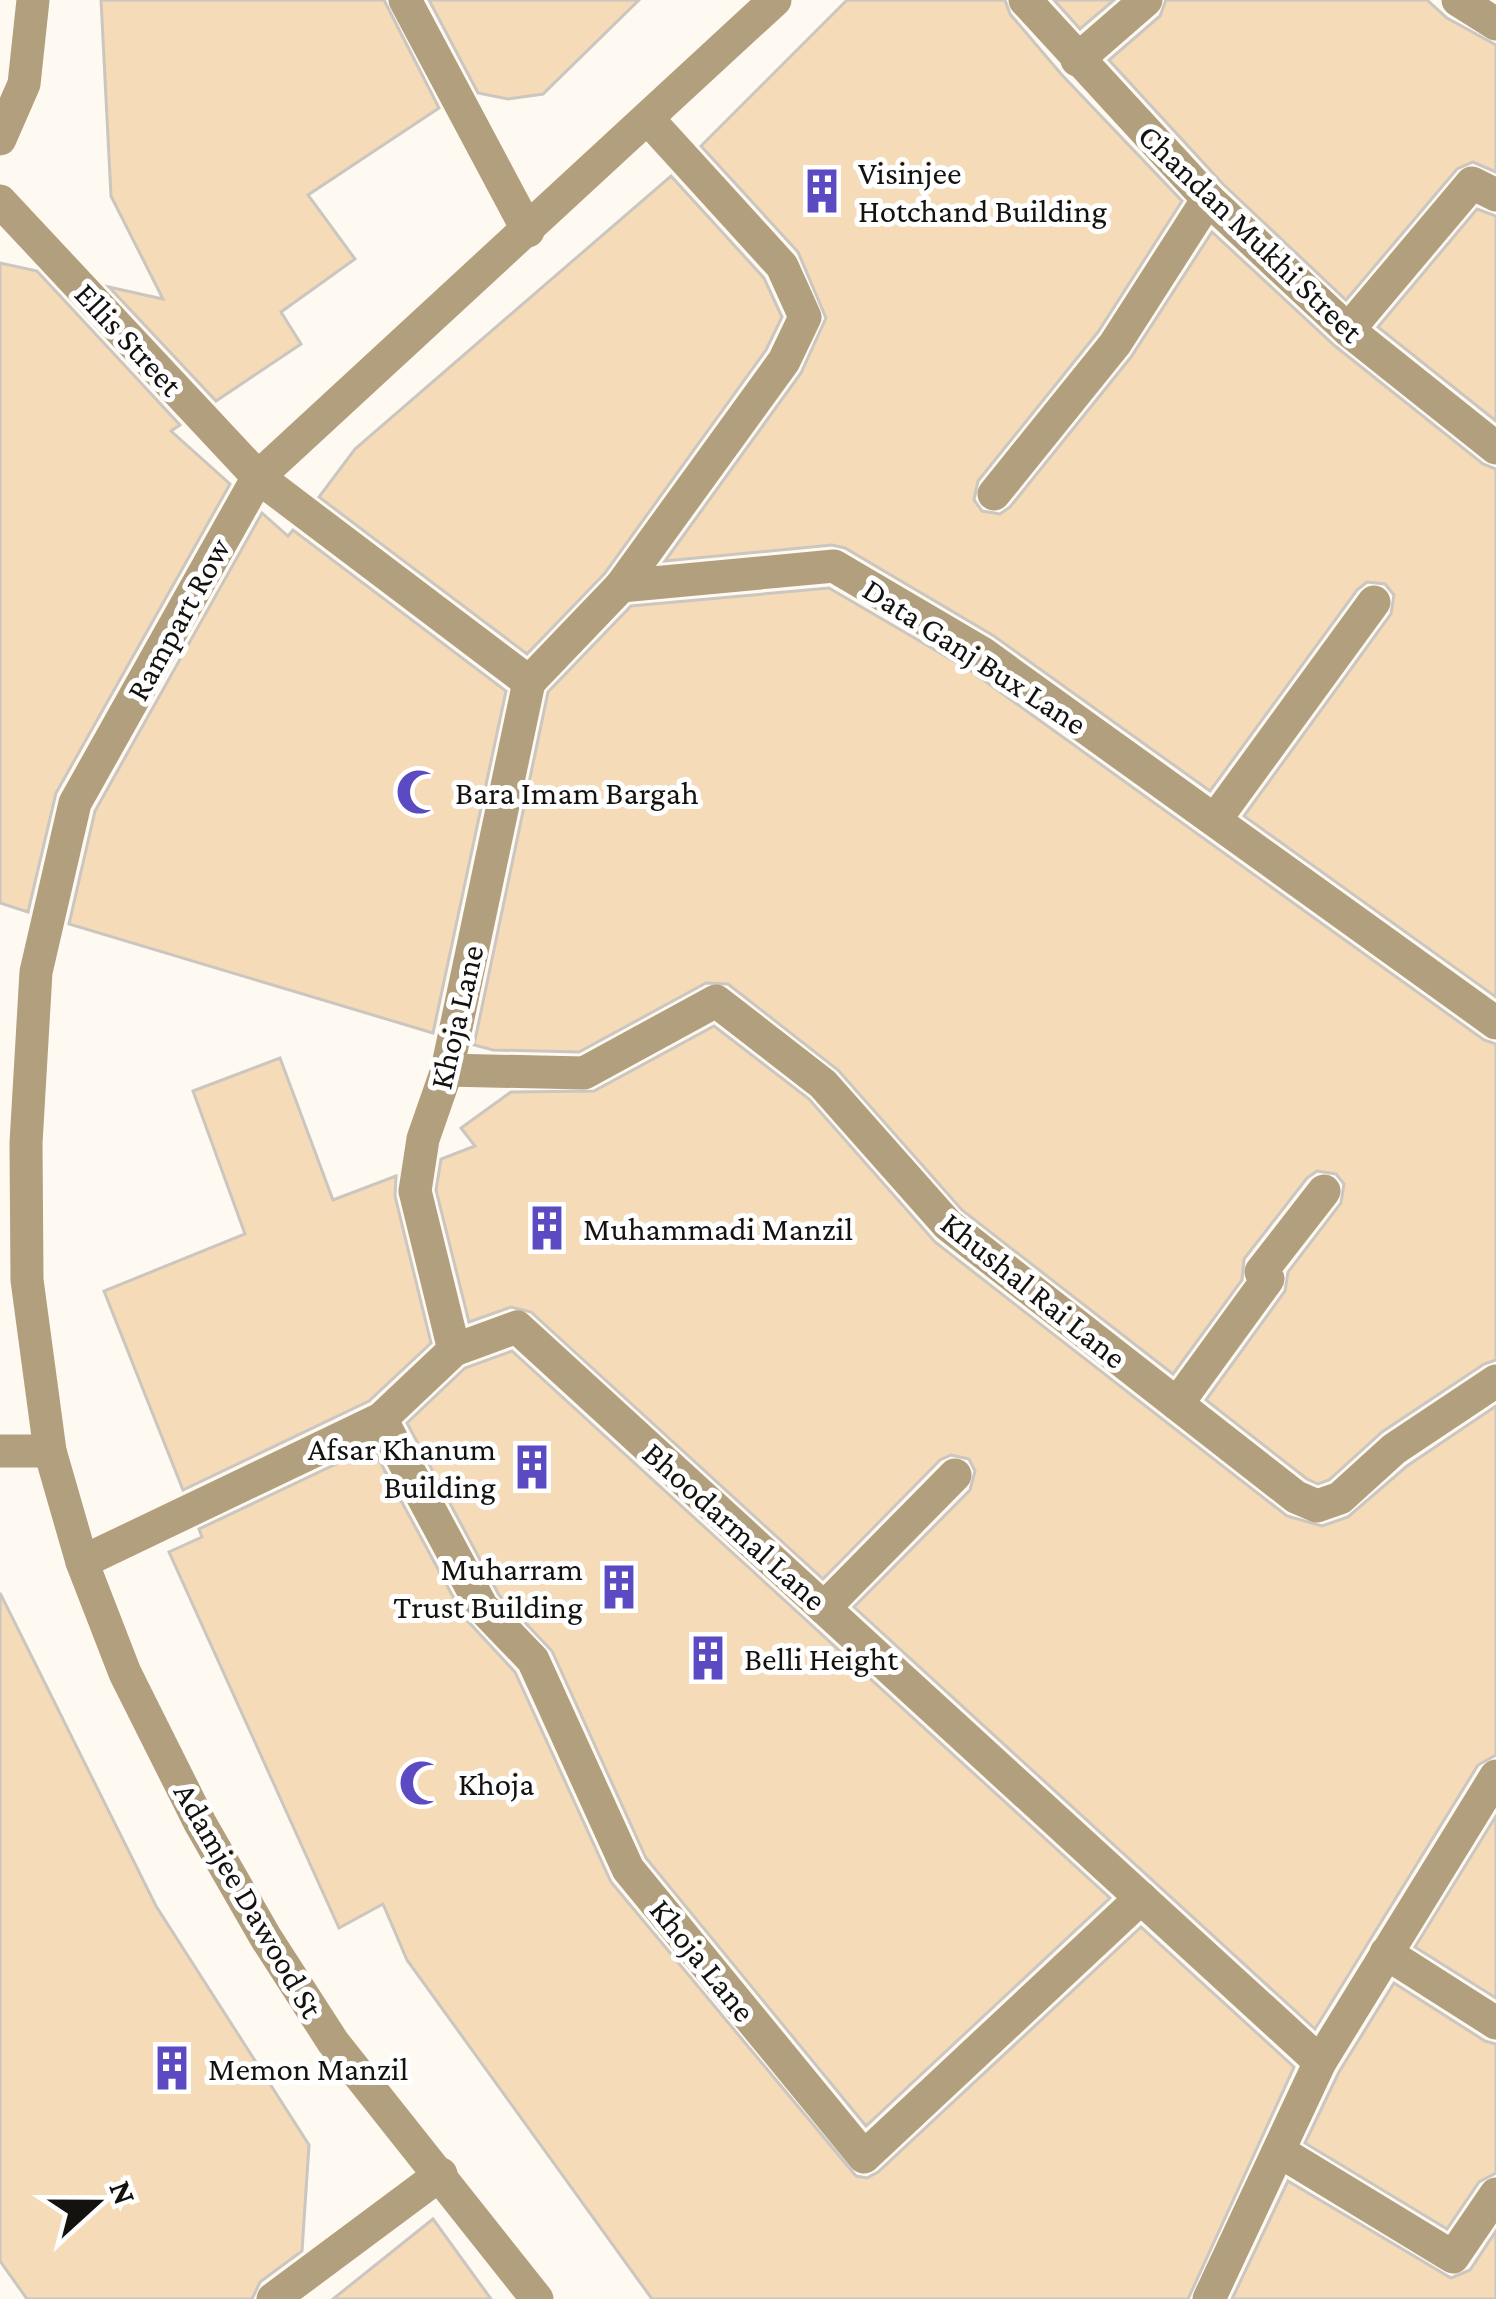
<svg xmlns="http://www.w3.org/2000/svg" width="1496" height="2299" viewBox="0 0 1496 2299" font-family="'Crimson Pro',serif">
<rect width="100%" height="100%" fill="#fef9f1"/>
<!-- building -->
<g fill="#f5dbb7" stroke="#cbc6bf" stroke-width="3">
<path d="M101 0H384L439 108 308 195 355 259 281 312 301 344 216 401 109 287 163 299 111 196Z"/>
<path d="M429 0H639L543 94 508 99 478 93Z"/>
<path d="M847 0H1005L1010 14 1062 75 1182 201 1098 332 978 481 974 500 982 511 1000 514 1010 507 1131 357 1212 232 1335 346 1483 464 1496 469V997L1244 816 1391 614 1394 595 1385 584 1367 582 1357 590 1210 791 994 636 845 548 832 545 665 561 801 373 826 318 798 252 701 146Z"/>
<path d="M1054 0H1114L1080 29Z"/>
<path d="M1166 0H1427L1447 18 1496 45V172L1473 162 1457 169 1346 300 1223 184 1109 60 1160 16Z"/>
<path d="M671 176 764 278 782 317 766 350 605 573 527 654 319 497 355 449Z"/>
<path d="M1477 209 1496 216V421L1378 327Z"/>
<path d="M0 263 37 271 180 425 171 431 230 484 56 793 28 912 0 903Z"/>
<path d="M262 513 288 536 293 530 506 691 433 1033 69 924 95 811Z"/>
<path d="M829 588 971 671 1484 1040 1496 1044V1360L1484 1364 1382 1432 1329 1480 1318 1484 1307 1479 1206 1400 1285 1291 1288 1272 1341 1203 1344 1184 1336 1174 1317 1171 1307 1178 1244 1259 1242 1280 1173 1374 962 1210 838 1070 728 984 706 983 579 1052 493 1050 474 1045 548 692 631 606Z"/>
<path d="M714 1026 809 1099 935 1242 1287 1516 1322 1526 1348 1517 1407 1466 1496 1406V1755L1478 1765 1315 2029 854 1607 970 1490 975 1471 969 1459 951 1455 940 1460 823 1579 531 1312 511 1307 469 1322 436 1190 441 1159 475 1146 461 1128 511 1092 594 1091Z"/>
<path d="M280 1058 333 1200 396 1176 395 1196 431 1343 369 1401 183 1490 104 1291 245 1234 193 1091Z"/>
<path d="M512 1351 1110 1898 866 2126 646 1858 552 1651 499 1595 407 1423 465 1368Z"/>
<path d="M372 1447 464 1617 515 1672 611 1882 856 2176 867 2178 878 2172 1141 1927 1294 2067 1188 2299H652L407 1960 383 1904 339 1928 169 1552 202 1537 199 1529Z"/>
<path d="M0 1593 156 1906 309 2145 302 2251 260 2282 252 2299H27L0 2261Z"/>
<path d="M1496 1816V1998L1415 1947Z"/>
<path d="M1394 1983 1485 2041 1496 2044V2173L1479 2182 1447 2229 1305 2143 1339 2072Z"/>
<path d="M1288 2181 1451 2278 1470 2270 1496 2231V2299H1232Z"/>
<path d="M433 2219 491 2299H333Z"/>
</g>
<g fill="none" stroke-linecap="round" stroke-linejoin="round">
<!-- service -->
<g stroke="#b19f7d" stroke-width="33">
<path d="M405 0 528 231"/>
<path d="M994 494 1115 344 1208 199"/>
<path d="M1215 820 1374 602"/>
<path d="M1177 1404 1268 1279 1261 1272 1324 1191"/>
<path d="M824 1608 955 1475"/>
</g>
<!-- minor -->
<g stroke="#b19f7d" stroke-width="33">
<path d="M1025 0 1208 199 1348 330 1496 448"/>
<path d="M1458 0 1496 24"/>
<path d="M1077 60 1146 0"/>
<path d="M0 139 24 84 33 0"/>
<path d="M0 201 258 477 529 682 621 586 834 566 982 653 1496 1023"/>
<path d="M1348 330 1472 183 1496 195"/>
<path d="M621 586 784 361 805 317 782 266 649 120"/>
<path d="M447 1070 584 1073 716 1001 823 1084 948 1225 1296 1497 1317 1506 1340 1498 1394 1449 1496 1381"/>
<path d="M454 1350 415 1191 423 1139 447 1070 529 682"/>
<path d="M381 1419 482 1607 533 1660 628 1869 864 2157 1141 1898"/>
<path d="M0 1451H50"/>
<path d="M82 1562 381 1419 454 1350 517 1327 1320 2062"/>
<path d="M1386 1953 1496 2023"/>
<path d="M1279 2151 1453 2257 1496 2194"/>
<path d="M1209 2299 1320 2062 1496 1776"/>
</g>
<!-- tertiary -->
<g stroke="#b19f7d" stroke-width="33">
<path d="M273 2299 441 2174"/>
<path d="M537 2299 333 2042 266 1938 200 1823 125 1673 82 1562 50 1451 27 1280 26 1143 36 972 75 803 258 477 775 0"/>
</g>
</g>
<!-- icons -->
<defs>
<g id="building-bare" transform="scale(3.6)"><path d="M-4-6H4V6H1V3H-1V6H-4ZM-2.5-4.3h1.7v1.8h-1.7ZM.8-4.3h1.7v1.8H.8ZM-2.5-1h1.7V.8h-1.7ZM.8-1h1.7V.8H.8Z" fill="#5b4ac2" stroke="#fff" stroke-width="2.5" paint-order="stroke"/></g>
<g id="mosque-bare" transform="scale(3.6)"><path d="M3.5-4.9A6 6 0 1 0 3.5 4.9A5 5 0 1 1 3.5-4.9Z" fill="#5b4ac2" stroke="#fff" stroke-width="2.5" paint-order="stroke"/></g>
</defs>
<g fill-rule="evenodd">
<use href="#building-bare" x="822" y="191"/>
<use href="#mosque-bare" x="419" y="792"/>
<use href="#building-bare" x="547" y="1228"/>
<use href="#building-bare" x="532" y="1467"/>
<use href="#building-bare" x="619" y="1587"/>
<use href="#building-bare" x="708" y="1658"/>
<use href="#mosque-bare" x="422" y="1783"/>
<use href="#building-bare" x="172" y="2068"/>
</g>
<g text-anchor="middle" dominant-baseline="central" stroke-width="10" stroke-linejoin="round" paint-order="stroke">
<!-- poi labels -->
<g font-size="33" fill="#14120f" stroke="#fff" text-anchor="start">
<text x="858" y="172">Visinjee<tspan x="858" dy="38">Hotchand Building</tspan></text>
<text x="455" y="792">Bara Imam Bargah</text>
<text x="583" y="1228">Muhammadi Manzil</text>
<text x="496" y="1448" text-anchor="end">Afsar Khanum<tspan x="496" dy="38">Building</tspan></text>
<text x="583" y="1568" text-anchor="end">Muharram<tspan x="583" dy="38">Trust Building</tspan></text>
<text x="744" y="1658">Belli Height</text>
<text x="458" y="1783">Khoja</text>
<text x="208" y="2068">Memon Manzil</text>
</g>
<!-- street labels -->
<g font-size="33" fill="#14120f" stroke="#fff">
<text transform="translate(1251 233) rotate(44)">Chandan Mukhi Street</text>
<text transform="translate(129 339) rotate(47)">Ellis Street</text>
<text transform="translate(178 619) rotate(-61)">Rampart Row</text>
<text transform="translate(975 656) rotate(33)">Data Ganj Bux Lane</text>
<text transform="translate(456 1017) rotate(-77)">Khoja Lane</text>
<text transform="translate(1034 1290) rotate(39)">Khushal Rai Lane</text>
<text transform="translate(735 1526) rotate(42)">Bhoodarmal Lane</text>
<text transform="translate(249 1900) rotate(60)">Adamjee Dawood St</text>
<text transform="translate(703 1960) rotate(51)">Khoja Lane</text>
</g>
</g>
<!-- north arrow -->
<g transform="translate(96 2203) rotate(69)" stroke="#ffffff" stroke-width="9" paint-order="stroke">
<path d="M0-9L21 45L0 30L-21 45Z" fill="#14120f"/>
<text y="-18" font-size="33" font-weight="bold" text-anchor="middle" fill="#14120f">N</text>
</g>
</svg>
